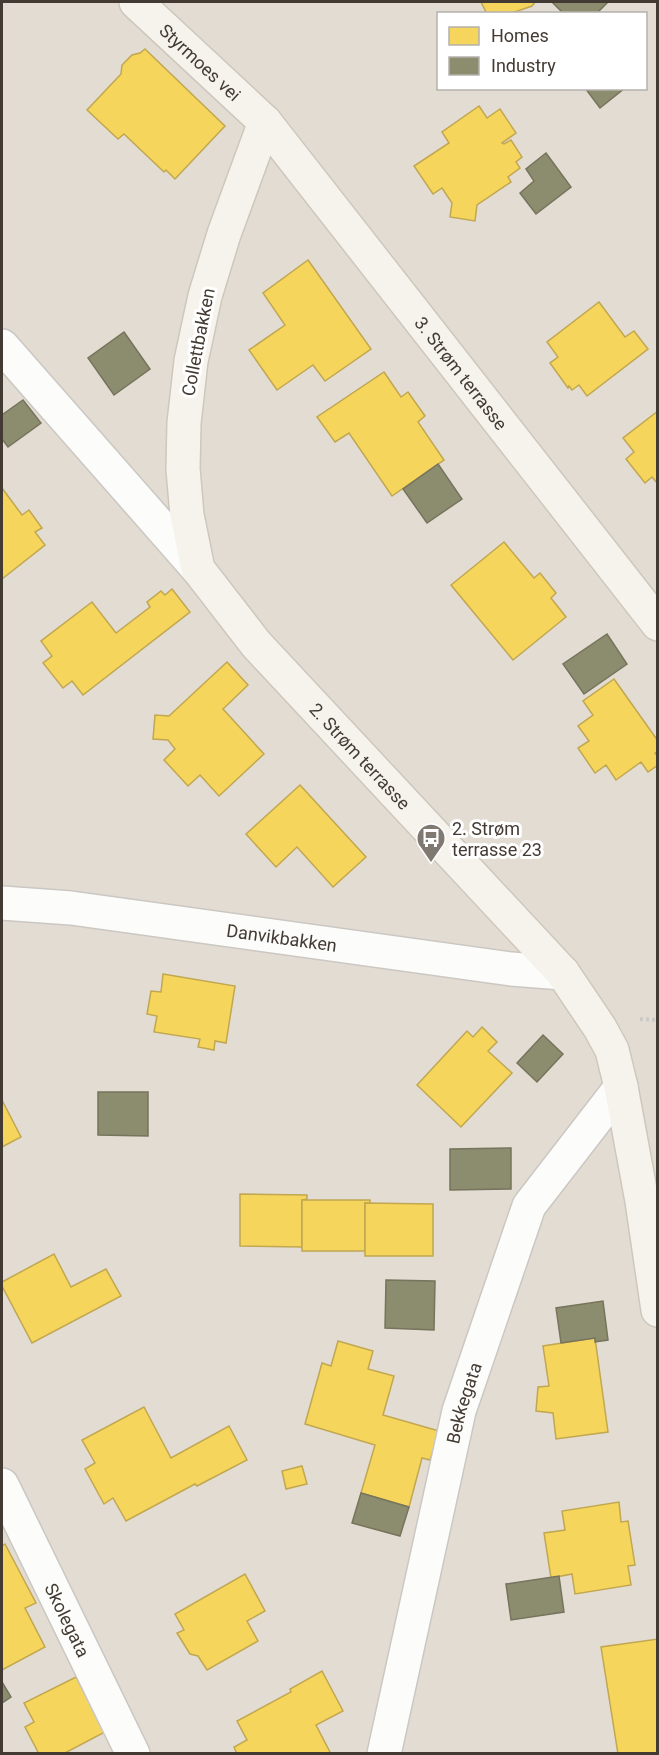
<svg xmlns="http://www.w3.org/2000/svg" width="659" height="1755" viewBox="0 0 659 1755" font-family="Roboto,sans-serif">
<rect width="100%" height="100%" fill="#eeebe6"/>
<!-- residential -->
<path fill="#e3dcd3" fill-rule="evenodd" d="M2 2H657V1753H2ZM438 14H646V88H438Z"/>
<!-- homes -->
<g fill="#f6d55c" stroke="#c0a750" stroke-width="1.5">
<path d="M481 2H535L532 6 509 14H487Z"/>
<path d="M145 49 225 126 175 179 166 170 164 172 124 134 118 139 87 110 121 74 122 65 132 55 140 53Z"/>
<path d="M479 106 487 118 500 109 516 133 502 143 504 144 511 140 522 157 516 162 520 168 508 177 511 182 477 205 475 221 450 217 452 203 442 188 433 194 414 166 449 143 442 132Z"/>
<path d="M308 260 371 349 325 381 313 365 277 390 249 350 285 325 263 293Z"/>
<path d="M599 302 625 337 634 331 648 349 587 396 579 385 572 390 569 386 568 388 550 363 558 357 547 342Z"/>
<path d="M384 372 401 397 408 392 425 416 418 422 444 460 392 496 349 433 335 442 317 417Z"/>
<path d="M658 411V484L652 477 645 483 626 459 634 452 623 438Z"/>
<path d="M2 488 22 515 29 510 42 528 35 532 45 545 2 579Z"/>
<path d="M504 542 534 578 540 573 556 593 551 598 566 617 513 660 451 585Z"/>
<path d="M172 589 190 612 83 695 72 681 63 688 43 663 52 656 41 641 92 602 116 633 150 607 147 602 161 591 165 595Z"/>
<path d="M227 662 248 685 223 709 264 754 219 796 200 775 188 786 164 760 175 749 168 740 153 739 155 715 169 716Z"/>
<path d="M614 679 658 741V751L655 753 658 757V765L648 772 641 762 616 780 606 765 595 773 578 748 589 741 578 726 593 715 583 701Z"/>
<path d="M300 785 366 857 333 887 297 847 276 867 246 834Z"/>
<path d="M163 974 235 986 226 1043 215 1041 214 1050 198 1047 200 1039 154 1032 157 1016 147 1014 151 991 161 992Z"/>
<path d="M482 1027 497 1042 488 1051 512 1073 461 1127 417 1085 467 1031 473 1037Z"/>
<path d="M2 1100 21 1137 2 1147Z"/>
<path d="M240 1194 307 1195V1199L302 1200V1247L240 1246Z"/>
<path d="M302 1200H370V1204L365 1203V1251H302Z"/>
<path d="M365 1203 433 1204V1256H365Z"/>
<path d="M54 1254 71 1287 106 1269 121 1296 32 1343 2 1286V1282Z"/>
<path d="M595 1338 608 1432 556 1439 553 1413 536 1411 538 1387 549 1386 543 1346Z"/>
<path d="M338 1341 373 1351 368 1369 394 1376 383 1415 439 1431 430 1460 422 1458 409 1507 361 1493 375 1445 305 1424 322 1363 331 1366Z"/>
<path d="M144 1407 171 1458 229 1426 247 1460 197 1486 195 1484 126 1521 113 1498 104 1504 85 1469 95 1463 82 1440Z"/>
<path d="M302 1466 307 1484 286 1489 282 1471Z"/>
<path d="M619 1502 621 1522 628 1521 635 1565 628 1566 631 1585 575 1594 572 1574 551 1578 544 1533 565 1530 562 1511Z"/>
<path d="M5 1544 36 1603 25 1608 45 1647 2 1670V1546Z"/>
<path d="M245 1574 265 1611 247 1621 258 1641 207 1670 198 1656 190 1654 177 1633 184 1630 175 1614Z"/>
<path d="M658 1639V1754H618L601 1647Z"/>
<path d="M322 1671 343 1711 316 1725 331 1754H237L234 1747 247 1740 237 1721 291 1692 290 1689Z"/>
<path d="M76 1677 105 1732 63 1754H39L25 1727 34 1722 24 1703Z"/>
</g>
<!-- industry -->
<g fill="#8c8c6e" stroke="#76745c" stroke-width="1.5">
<path d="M552 2H608L596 14H564Z"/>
<path d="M585 88H625L600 108Z"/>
<path d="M546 153 571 187 536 214 520 193 534 181 526 169Z"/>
<path d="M124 332 150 369 114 395 88 358Z"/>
<path d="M23 400 41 423 8 447 2 439V415Z"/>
<path d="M438 464 462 499 427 523 403 489Z"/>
<path d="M607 634 627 664 584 694 563 664Z"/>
<path d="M543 1035 563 1054 537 1082 517 1063Z"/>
<path d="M98 1092H148V1136L98 1135Z"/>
<path d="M511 1148V1189L450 1190V1149Z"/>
<path d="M386 1280 435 1281 434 1330 385 1328Z"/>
<path d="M603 1301 608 1340 595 1342V1338L561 1343 556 1308Z"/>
<path d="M361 1493 409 1507 400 1536 352 1523Z"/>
<path d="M559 1576 564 1612 511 1620 506 1584Z"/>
<path d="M2 1682 11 1697 2 1703Z"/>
</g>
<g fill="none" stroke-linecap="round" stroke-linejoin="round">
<!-- street casing -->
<g stroke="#cbc7c2" stroke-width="36">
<g id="street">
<path d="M2 346 198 569"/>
<path id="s1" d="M2 903 71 908 511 969 563 973"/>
<path id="s2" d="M2 1485 133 1754"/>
<path id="s3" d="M384 1754 459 1411 529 1206 621 1087"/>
</g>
</g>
<!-- secondary casing -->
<g stroke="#cdc7bd" stroke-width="36">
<g id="secondary">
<path id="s4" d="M136 2 265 122 658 624"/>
<path id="s5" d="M265 122 224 234 205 296 191 361 184 423 183 469 187 515 198 569 256 644 563 973 600 1028 612 1050 621 1087 642 1201 658 1310"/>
</g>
</g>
<!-- path -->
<path stroke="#ccc9c5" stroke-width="4" stroke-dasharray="3 3" stroke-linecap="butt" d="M640 1019 658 1020"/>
<!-- street -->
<use href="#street" stroke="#fcfcfb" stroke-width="33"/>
<!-- secondary -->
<use href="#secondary" stroke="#f6f3ed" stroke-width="33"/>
</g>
<!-- icons -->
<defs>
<g id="bus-pin" transform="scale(1.5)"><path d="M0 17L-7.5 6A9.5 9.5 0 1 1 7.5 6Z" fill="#7f7972" stroke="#fff"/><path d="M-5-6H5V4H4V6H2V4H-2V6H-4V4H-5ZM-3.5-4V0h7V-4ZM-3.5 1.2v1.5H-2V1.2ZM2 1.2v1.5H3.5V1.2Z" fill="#fff"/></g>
</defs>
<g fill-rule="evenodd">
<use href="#bus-pin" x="431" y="838"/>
</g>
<g text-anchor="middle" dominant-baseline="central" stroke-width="6" stroke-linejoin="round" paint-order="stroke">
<!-- street labels -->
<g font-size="18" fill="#433b33" stroke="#fff">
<text stroke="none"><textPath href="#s4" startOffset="88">Styrmoes vei</textPath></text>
<text transform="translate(198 342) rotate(-79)">Collettbakken</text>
<text stroke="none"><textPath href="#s4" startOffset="495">3. Strøm terrasse</textPath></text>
<text stroke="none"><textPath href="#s5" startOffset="708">2. Strøm terrasse</textPath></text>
<text stroke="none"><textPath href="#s1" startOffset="282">Danvikbakken</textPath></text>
<text stroke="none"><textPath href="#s3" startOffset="360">Bekkegata</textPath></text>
<text stroke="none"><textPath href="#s2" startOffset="150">Skolegata</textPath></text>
</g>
<!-- poi labels -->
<g font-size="18" fill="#433b33" stroke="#fff" text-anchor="start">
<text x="452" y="828">2. Strøm<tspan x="452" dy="21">terrasse 23</tspan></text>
</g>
</g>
<!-- border -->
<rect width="659" height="1755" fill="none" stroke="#433b33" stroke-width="6"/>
<!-- legend -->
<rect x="437" y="12" width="210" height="78" fill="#ffffff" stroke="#b4b1ad" stroke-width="1.5"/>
<rect x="449" y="27" width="30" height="18" fill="#f6d55c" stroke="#b4b1ad" stroke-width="1.5"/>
<text x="491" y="42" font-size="18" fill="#433b33">Homes</text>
<rect x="449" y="57" width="30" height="18" fill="#8c8c6e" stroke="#b4b1ad" stroke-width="1.5"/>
<text x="491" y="72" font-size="18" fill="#433b33">Industry</text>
</svg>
